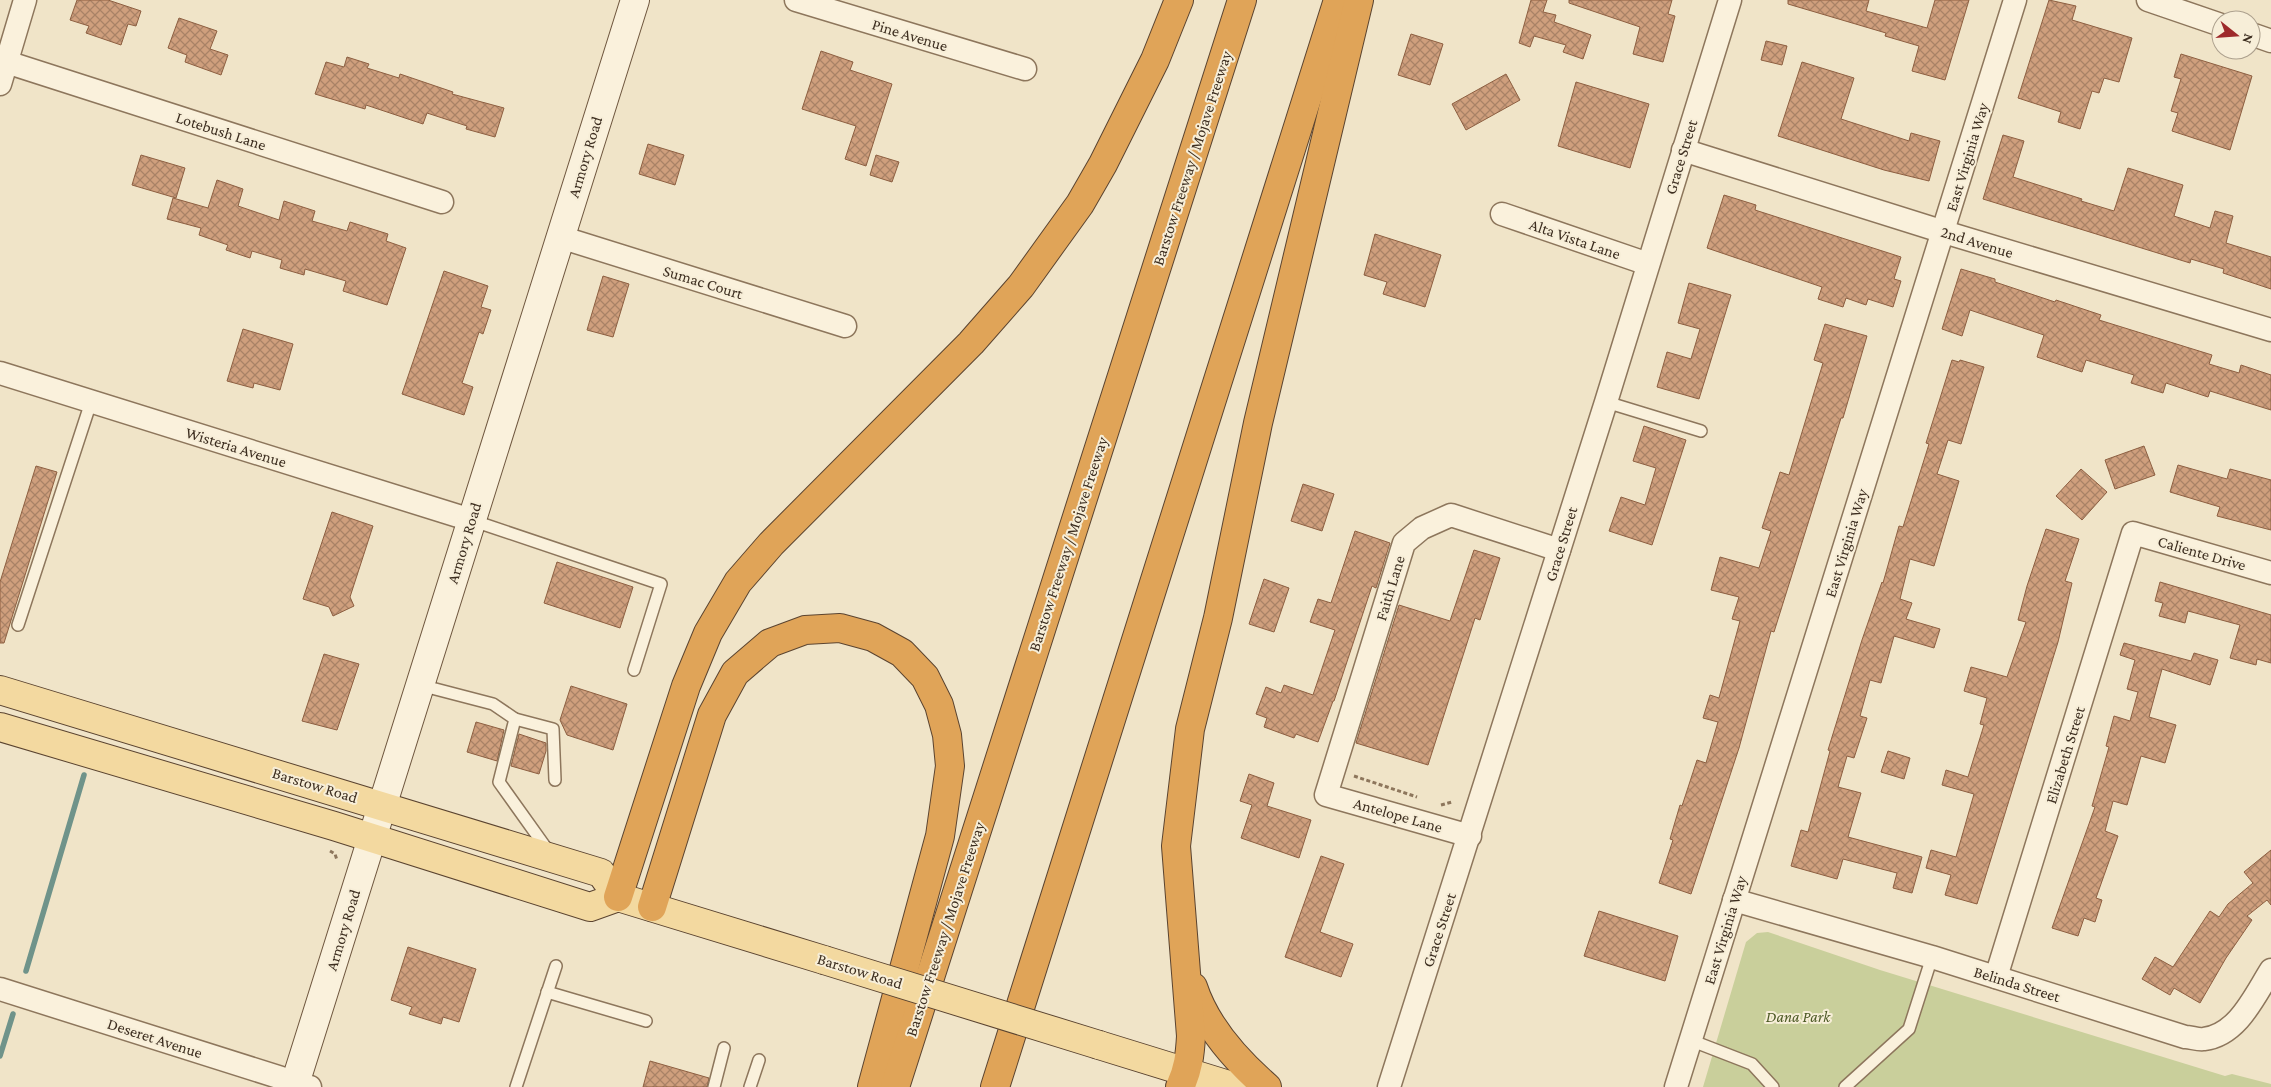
<svg xmlns="http://www.w3.org/2000/svg" width="2271" height="1087" viewBox="0 0 2271 1087" font-family="'Crimson Pro',serif">
<defs>
<pattern id="building-cross-hatch" width="8" height="8" patternUnits="userSpaceOnUse" patternTransform="scale(1.25)"><rect width="8" height="8" fill="#cf9f7d"/><path d="M0 0l8 8M0 8l8-8" fill="none" stroke="#a98266"/></pattern>
</defs>
<rect width="100%" height="100%" fill="#f0e4c8"/>
<!-- green -->
<path fill="#c9cf9b" d="M1768 932 1880 970 2225 1076 2232 1074 2271 1084V1087H1703L1746 942 1757 933Z"/>
<g fill="none" stroke-linecap="round" stroke-linejoin="round">
<!-- stream -->
<g stroke="#6f938a" stroke-width="5.5">
<path d="M26 971 84 775"/>
<path d="M0 1056 13 1014"/>
</g>
</g>
<!-- building -->
<g fill="url(#building-cross-hatch)" stroke="#8d5f41">
<path d="M77 0H108L141 11 136 26 128 24 121 45 86 33 89 26 70 20Z"/>
<path d="M1531 0H1547L1543 12 1556 15 1554 22 1591 35 1583 59 1563 52 1566 45 1534 36 1530 47 1519 43Z"/>
<path d="M1569 0H1672L1668 14 1675 16 1663 62 1633 54 1640 27 1569 3Z"/>
<path d="M1788 0H1869L1866 11 1927 28 1935 0H1969L1945 80 1912 71 1919 46 1885 36 1886 33 1788 4Z"/>
<path d="M2049 0 2076 6 2072 20 2132 38 2119 82 2104 78 2099 93 2092 91 2080 129 2058 122 2061 112 2018 98Z"/>
<path d="M179 18 217 31 210 49 228 55 221 75 185 62 187 55 168 48Z"/>
<path d="M1411 34 1443 44 1430 85 1398 75Z"/>
<path d="M1766 41 1787 46 1782 65 1761 60Z"/>
<path d="M821 51 853 62 850 70 892 84 866 166 845 159 856 126 802 109Z"/>
<path d="M2181 54 2252 76 2230 150 2172 131 2178 113 2171 111 2181 79 2174 77Z"/>
<path d="M347 57 369 64 367 68 399 78 400 74 453 92 452 94 504 108 495 137 466 129 467 126 427 113 423 124 366 105 365 109 315 94 326 62 344 67Z"/>
<path d="M1802 62 1854 78 1841 119 1909 141 1911 133 1940 141 1929 181 1884 170 1778 136Z"/>
<path d="M1506 74 1520 100 1466 130 1452 104Z"/>
<path d="M1576 82 1649 104 1630 168 1558 146Z"/>
<path d="M2003 135 2024 141 2013 177 2082 199 2081 201 2114 211 2128 168 2183 185 2174 216 2210 228 2215 211 2233 216 2226 243 2271 257V289L2223 273 2224 269 2191 259 2190 263 1983 199Z"/>
<path d="M648 144 684 155 675 185 639 174Z"/>
<path d="M141 155 185 168 176 198 132 185Z"/>
<path d="M876 155 899 162 892 182 870 175Z"/>
<path d="M217 180 243 189 238 206 279 220 284 201 315 211 312 221 347 231 350 222 388 234 386 241 406 248 387 305 343 291 346 281 305 269 304 275 280 268 282 260 252 251 250 258 226 250 228 245 199 235 201 228 167 219 173 198 208 208Z"/>
<path d="M1724 195 1756 205 1755 210 1901 257 1894 279 1901 281 1893 307 1868 299 1866 305 1846 298 1843 307 1818 299 1822 287 1707 248Z"/>
<path d="M1375 234 1441 255 1425 307 1383 294 1387 282 1364 275Z"/>
<path d="M1961 269 1995 279V282L2055 302 2056 300 2101 315 2099 320 2212 355 2209 364 2239 373 2241 365 2271 375V410L2210 391 2208 397 2166 383 2163 393 2131 383 2134 375 2086 360 2082 372 2037 357 2044 335 1970 310 1962 336 1942 329Z"/>
<path d="M444 271 488 286 481 307 491 310 483 334 479 332 462 383 473 387 464 415 402 394Z"/>
<path d="M603 276 629 284 613 337 587 330Z"/>
<path d="M1689 283 1731 295 1699 399 1657 387 1667 352 1691 359 1700 329 1678 323Z"/>
<path d="M1825 324 1867 336 1843 418H1841L1774 632 1771 631 1739 748 1691 894 1659 883 1673 840 1670 839 1680 805 1682 806 1697 760 1706 763 1718 722 1703 718 1710 695 1719 698 1740 621 1732 619 1739 597 1711 590 1720 557 1759 568 1771 531 1762 528 1780 472 1789 475 1823 363 1814 360Z"/>
<path d="M243 329 293 344 280 390 254 383 253 388 227 381Z"/>
<path d="M1952 360 1959 362 1960 360 1984 367 1961 444 1948 440 1937 474 1959 481 1934 566 1910 559 1900 599 1912 603 1906 619 1940 629 1934 648 1894 636 1881 683 1870 680 1860 716 1867 718 1854 758 1847 756 1838 787 1861 793 1848 837 1922 857 1912 893 1893 888 1897 873 1843 859 1837 879 1791 866 1801 830 1808 832 1830 751 1828 750 1862 640 1882 582 1883 583 1899 526 1903 527 1929 444 1926 443Z"/>
<path d="M1644 426 1686 440 1652 545 1609 531 1621 497 1645 505 1656 468 1633 461Z"/>
<path d="M2144 446 2155 475 2115 489 2105 460Z"/>
<path d="M2178 465 2227 479 2230 469 2271 480V530L2217 516 2220 507 2170 492Z"/>
<path d="M36 466 57 472 4 643H0V582Z"/>
<path d="M2081 469 2107 492 2082 520 2056 496Z"/>
<path d="M1303 484 1334 494 1322 531 1291 521Z"/>
<path d="M332 512 373 526 350 597 354 606 333 616 329 607 303 599Z"/>
<path d="M2046 529 2079 539 2065 581 2072 583 2058 642 1977 904 1945 895 1951 875 1926 868 1931 850 1956 857 1974 794 1942 785 1946 770 1968 777 1984 725 1980 724 1987 698 1964 691 1971 667 2007 677 2026 622 2018 620 2027 586Z"/>
<path d="M1355 531 1390 543 1376 588 1372 586 1334 701H1333L1318 742 1296 734 1294 738 1264 727 1267 718 1256 714 1266 687 1281 693 1284 685 1313 695 1335 630 1310 622 1318 599 1331 603Z"/>
<path d="M1474 550 1500 558 1480 620 1475 618 1428 765 1356 743 1399 605 1450 621Z"/>
<path d="M557 562 633 587 620 628 544 603Z"/>
<path d="M1264 579 1289 588 1274 632 1249 624Z"/>
<path d="M2160 582 2271 615V663L2257 659 2256 665 2230 658 2240 625 2188 611 2185 623 2159 616 2163 603 2155 601Z"/>
<path d="M2124 643 2191 661 2194 653 2218 660 2210 685 2162 669 2149 717 2176 725 2165 763 2141 756 2127 805 2113 801 2105 831 2118 836 2096 898 2102 900 2095 922 2084 918 2078 936 2052 928 2095 807 2092 806 2109 747 2106 746 2114 716 2130 721 2138 692 2127 689 2135 660 2120 655Z"/>
<path d="M324 654 359 664 337 730 302 721Z"/>
<path d="M571 686 627 704 613 750 567 735 560 720Z"/>
<path d="M476 722 504 730 497 761 467 752Z"/>
<path d="M519 734 546 743V751L539 774 511 766Z"/>
<path d="M1888 751 1910 758 1904 779 1881 772Z"/>
<path d="M1249 774 1274 783 1267 806 1311 820 1299 858 1241 838 1252 805 1240 801Z"/>
<path d="M2271 850V905L2267 900 2247 916 2252 920 2226 958 2200 1003 2174 988 2170 995 2142 979 2155 957 2173 967 2210 911 2219 917 2228 904 2253 883 2244 872Z"/>
<path d="M1321 856 1344 864 1320 932 1353 944 1341 977 1285 957Z"/>
<path d="M1599 911 1678 936 1665 981 1584 956Z"/>
<path d="M408 947 476 969 459 1022 443 1017 441 1024 409 1014 412 1007 391 1000Z"/>
<path d="M650 1061 709 1078 707 1087H643Z"/>
</g>
<g fill="none" stroke-linecap="round" stroke-linejoin="round">
<!-- lane casing -->
<g stroke="#8d765c" stroke-width="14">
<g id="lane">
<path d="M1606 402 1701 431"/>
<path d="M471 520 661 584 634 670"/>
<path d="M18 625 91 402"/>
<path d="M420 685 493 704 515 719 499 782 549 852"/>
<path d="M515 719 553 729 555 780"/>
<path d="M547 992 646 1021"/>
<path d="M1690 1040 1752 1064 1773 1087"/>
<path d="M516 1087 556 966"/>
<path d="M714 1087 724 1048"/>
<path d="M750 1087 759 1060"/>
<path d="M1845 1087 1909 1029 1932 957"/>
</g>
</g>
<!-- street casing -->
<g stroke="#8d765c" stroke-width="25">
<g id="street">
<path d="M796 0 1025 69"/>
<path d="M2148 0 2221 25"/>
<path d="M2251 34 2271 41"/>
<path d="M0 60 442 202"/>
<path d="M0 84 25 0"/>
<path d="M1683 150 1944 232 2271 330"/>
<path d="M1502 214 1648 264"/>
<path d="M560 237 845 326"/>
<path d="M0 373 471 520"/>
<path d="M1470 836 1326 795 1404 543 1422 528 1451 515 1559 550"/>
<path d="M1734 900 1932 957 2185 1037C2191 1037 2198 1040 2204 1039 2238 1035 2255 995 2271 970"/>
<path d="M1996 977 2133 533 2271 573"/>
<path d="M0 989 310 1087"/>
<path d="M1389 1087 1606 402 1730 0"/>
<path d="M1676 1087 2015 0"/>
</g>
</g>
<!-- secondary casing -->
<g stroke="#6f573f" stroke-width="30">
<path id="secondary" d="M294 1087 635 0"/>
</g>
<!-- primary casing -->
<g stroke="#5b4430" stroke-width="30">
<g id="primary">
<path d="M0 690 601 873 618 897"/>
<path d="M0 727 334 826 590 907 618 897 824 960"/>
<path d="M1099 1045 1235 1087"/>
</g>
</g>
<!-- highway casing -->
<g stroke="#5b4430" stroke-width="30">
<g id="highway">
<path d="M618 897 686 686 708 633 738 582 771 544 971 343 1021 286 1080 204 1103 164 1155 60 1179 0"/>
<path d="M652 907 712 715 735 673 770 643 805 630 840 628 873 637 902 653 925 677 939 705 947 735 950 766 940 836 872 1087"/>
<path d="M1193 987C1206 1027 1236 1060 1267 1087"/>
<path d="M895 1087 1242 0"/>
<path d="M995 1087 1338 0"/>
<path d="M1180 1087C1188 1070 1190 1055 1191 1036L1176 846 1190 729 1218 618 1258 423 1359 0"/>
</g>
</g>
<!-- path -->
<g stroke="#8d765c" stroke-width="3" stroke-dasharray="4 2.5" stroke-linecap="butt">
<path d="M1354 776 1417 797"/>
<path d="M1441 805 1452 802"/>
<path d="M330 851 335 854 337 860"/>
</g>
<!-- lane -->
<use href="#lane" stroke="#faf1dc" stroke-width="11"/>
<!-- street -->
<use href="#street" stroke="#faf1dc" stroke-width="22"/>
<!-- secondary -->
<use href="#secondary" stroke="#faf1dc" stroke-width="28"/>
<!-- primary -->
<use href="#primary" stroke="#f3d9a0" stroke-width="28"/>
<!-- highway -->
<use href="#highway" stroke="#e0a458" stroke-width="28"/>
<!-- primary-bridge casing -->
<g stroke="#5b4430" stroke-width="30" stroke-linecap="butt">
<path id="primary-bridge" d="M824 960 1099 1045"/>
</g>
<!-- primary-bridge -->
<use href="#primary-bridge" stroke="#f3d9a0" stroke-width="28"/>
</g>
<g text-anchor="middle" dominant-baseline="central" stroke-width="4" stroke-linejoin="round" paint-order="stroke">
<!-- street labels -->
<g font-size="16" fill="#3d2e20" stroke="#f7eed8">
<text transform="translate(910 35) rotate(17)">Pine Avenue</text>
<text transform="translate(221 131) rotate(18)">Lotebush Lane</text>
<text transform="translate(585 157) rotate(-73)">Armory Road</text>
<text transform="translate(1681 157) rotate(-73)">Grace Street</text>
<text transform="translate(1967 157) rotate(-73)">East Virginia Way</text>
<text transform="translate(1192 158) rotate(-72)">Barstow Freeway / Mojave Freeway</text>
<text transform="translate(1575 239) rotate(19)">Alta Vista Lane</text>
<text transform="translate(1977 242) rotate(17)">2nd Avenue</text>
<text transform="translate(703 282) rotate(17)">Sumac Court</text>
<text transform="translate(236 447) rotate(17)">Wisteria Avenue</text>
<text transform="translate(464 543) rotate(-73)">Armory Road</text>
<text transform="translate(1846 543) rotate(-73)">East Virginia Way</text>
<text transform="translate(1068 544) rotate(-72)">Barstow Freeway / Mojave Freeway</text>
<text transform="translate(1561 544) rotate(-73)">Grace Street</text>
<text transform="translate(2202 553) rotate(16)">Caliente Drive</text>
<text transform="translate(1390 588) rotate(-73)">Faith Lane</text>
<text transform="translate(2065 755) rotate(-73)">Elizabeth Street</text>
<text transform="translate(315 785) rotate(17)">Barstow Road</text>
<text transform="translate(1398 815) rotate(16)">Antelope Lane</text>
<text transform="translate(945 929) rotate(-72)">Barstow Freeway / Mojave Freeway</text>
<text transform="translate(343 930) rotate(-73)">Armory Road</text>
<text transform="translate(1439 930) rotate(-72)">Grace Street</text>
<text transform="translate(1725 930) rotate(-73)">East Virginia Way</text>
<text transform="translate(860 971) rotate(17)">Barstow Road</text>
<text transform="translate(2017 984) rotate(17)">Belinda Street</text>
<text transform="translate(155 1038) rotate(18)">Deseret Avenue</text>
</g>
<!-- park labels -->
<g font-size="16" font-style="italic" fill="#4d5a26" stroke="#f7eed8">
<text x="1798" y="1016">Dana Park</text>
</g>
</g>
<!-- north arrow -->
<g transform="translate(2236 35) rotate(107)"><circle r="24" fill="#f7eed8" stroke="#ada18e"/>
<path d="M0-4L9 19L0 12L-9 19Z" fill="#9e2a2b"/>
<text y="-8" font-size="14" font-weight="bold" text-anchor="middle" fill="#3d2e20">N</text>
</g>
</svg>
